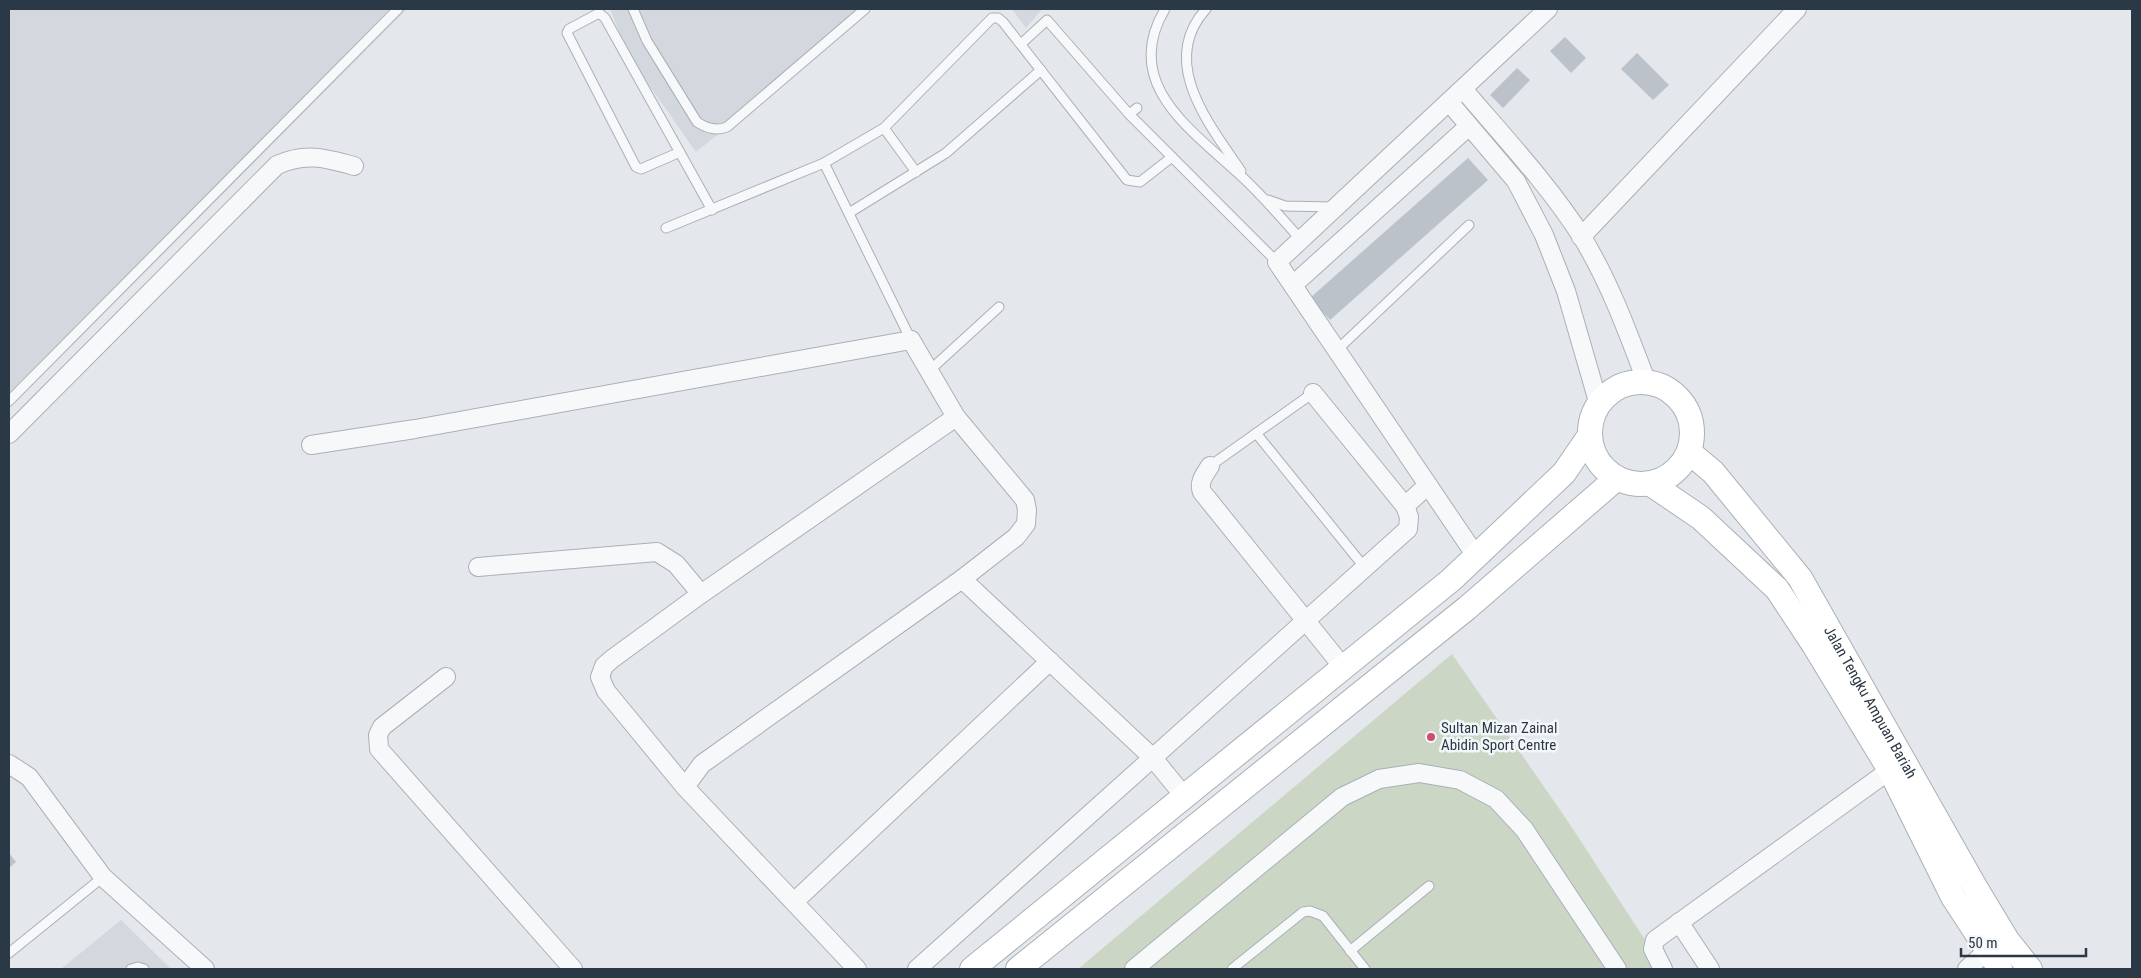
<svg xmlns="http://www.w3.org/2000/svg" width="2141" height="978" viewBox="0 0 2141 978" font-family="'Roboto Condensed',sans-serif">
<rect width="100%" height="100%" fill="#e4e8ec"/>
<!-- built -->
<g fill="#d2d8de">
<path d="M9 9H407L9 409Z"/>
<path d="M610 9H872L696 152 630 58Z"/>
<path d="M1012 9H1042L1026 28Z"/>
<path d="M121 920 171 969H61Z"/>
</g>
<!-- green -->
<path fill="#ccd6c5" d="M1452 654 1567 820 1664 969H1078Z"/>
<!-- building -->
<g fill="#bbc2ca">
<path d="M1565 37 1586 58 1571 73 1550 51Z"/>
<path d="M1637 53 1669 85 1653 100 1621 69Z"/>
<path d="M1517 68 1530 80 1503 108 1490 95Z"/>
<path d="M1468 158 1488 180 1330 320 1310 298Z"/>
<path d="M9 853 16 862 9 868Z"/>
</g>
<g fill="none" stroke-linecap="round" stroke-linejoin="round">
<!-- lane casing -->
<g stroke="#a9b0b7" stroke-width="11">
<g id="lane">
<path d="M633 9 647 41 697 122C706 128 717 131 727 127L865 9"/>
<path d="M1165 9C1121 83 1190 129 1239 174 1261 194 1281 217 1301 240"/>
<path d="M1206 9C1158 62 1209 124 1241 171"/>
<path d="M1021 44 1047 20 1129 114 1277 262"/>
<path d="M1129 114 1137 108"/>
<path d="M884 128 916 172"/>
<path d="M680 152 641 169 636 167 567 33 569 29 599 13 605 18 712 210"/>
<path d="M824 163 911 340"/>
<path d="M1268 200 1285 206 1334 207"/>
<path d="M849 213 946 153 1041 70"/>
<path d="M666 228 824 163 884 128 992 18H998L1003 22 1127 180 1140 182 1172 157"/>
<path d="M1337 350 1469 225"/>
<path d="M929 371 999 307"/>
<path d="M9 401 398 9"/>
<path d="M1256 433 1365 568"/>
<path d="M1210 466 1313 393"/>
<path d="M1350 951 1429 886"/>
<path d="M9 953 103 877"/>
<path d="M131 969 138 967 144 969"/>
<path d="M1232 969 1303 912 1310 911 1323 916 1365 969"/>
</g>
</g>
<!-- street casing -->
<g stroke="#a9b0b7" stroke-width="20">
<g id="street">
<path d="M1463 89C1503 136 1549 185 1582 237 1610 283 1628 333 1647 383"/>
<path d="M1449 102 1516 181 1544 235 1566 291 1599 405"/>
<path d="M1581 237 1797 9"/>
<path d="M1293 285 1469 126"/>
<path d="M9 434 277 165C305 152 326 158 354 166"/>
<path d="M311 445 415 429 911 340 956 417 1025 500 1027 510 1026 524 1016 537 962 579 702 764 685 787"/>
<path d="M1210 466C1205 474 1198 482 1202 492L1343 667"/>
<path d="M1405 506 1428 485"/>
<path d="M1476 556 1277 262 1548 9"/>
<path d="M478 567 657 552 676 564 701 594"/>
<path d="M962 579 1153 758 1184 796"/>
<path d="M446 677 382 727 378 735 379 749 573 969"/>
<path d="M9 764 29 777 103 877 205 969"/>
<path d="M794 902 1050 661"/>
<path d="M1679 922 1710 969"/>
<path d="M857 969 685 787 606 691 600 677 604 666 612 659 701 594 956 417"/>
<path d="M917 969 1408 529 1409 517 1405 506 1313 393"/>
<path d="M1134 969 1342 797 1379 779 1419 773 1460 780 1496 799 1524 829 1617 969"/>
<path d="M1663 969 1653 949 1655 940 1890 770"/>
<path d="M1967 969 1988 950"/>
</g>
</g>
<!-- secondary casing -->
<g stroke="#a9b0b7" stroke-width="26">
<g id="secondary">
<circle cx="1641" cy="433" r="51"/>
<path id="s1" d="M1689 452 1713 472 1800 578 1975 887 2007 940 2030 969"/>
<path d="M1651 484 1701 518 1777 589 1814 645 1890 770 1953 897 2000 969"/>
<path d="M972 969 1451 580 1564 473 1590 435"/>
<path d="M1018 969 1467 608 1617 478"/>
</g>
</g>
<!-- lane -->
<use href="#lane" stroke="#f7f8fa" stroke-width="9"/>
<!-- street -->
<use href="#street" stroke="#f7f8fa" stroke-width="18"/>
<!-- secondary -->
<use href="#secondary" stroke="#fff" stroke-width="24"/>
</g>
<!-- markers -->
<circle fill="#d04a73" stroke="#f4f7f9" stroke-width="2" cx="1431" cy="737" r="5"/>
<g text-anchor="middle" dominant-baseline="central" stroke-width="5" stroke-linejoin="round" paint-order="stroke">
<!-- street labels -->
<g font-size="15" fill="#2b3845" stroke="#f4f7f9">
<text stroke="none"><textPath href="#s1" startOffset="311">Jalan Tengku Ampuan Bariah</textPath></text>
</g>
<!-- poi labels -->
<g font-size="15" fill="#2b3845" stroke="#f4f7f9" text-anchor="start">
<text x="1441" y="728">Sultan Mizan Zainal<tspan x="1441" dy="17">Abidin Sport Centre</tspan></text>
</g>
</g>
<!-- border -->
<rect width="2141" height="978" fill="none" stroke="#2b3845" stroke-width="20"/>
<!-- scale -->
<path d="M1961 948v8h125v-8" fill="none" stroke="#2b3845" stroke-width="2.5"/>
<text x="1968" y="948" font-size="15" fill="#2b3845" stroke="#f4f7f9" stroke-width="4" paint-order="stroke">50 m</text>
</svg>
